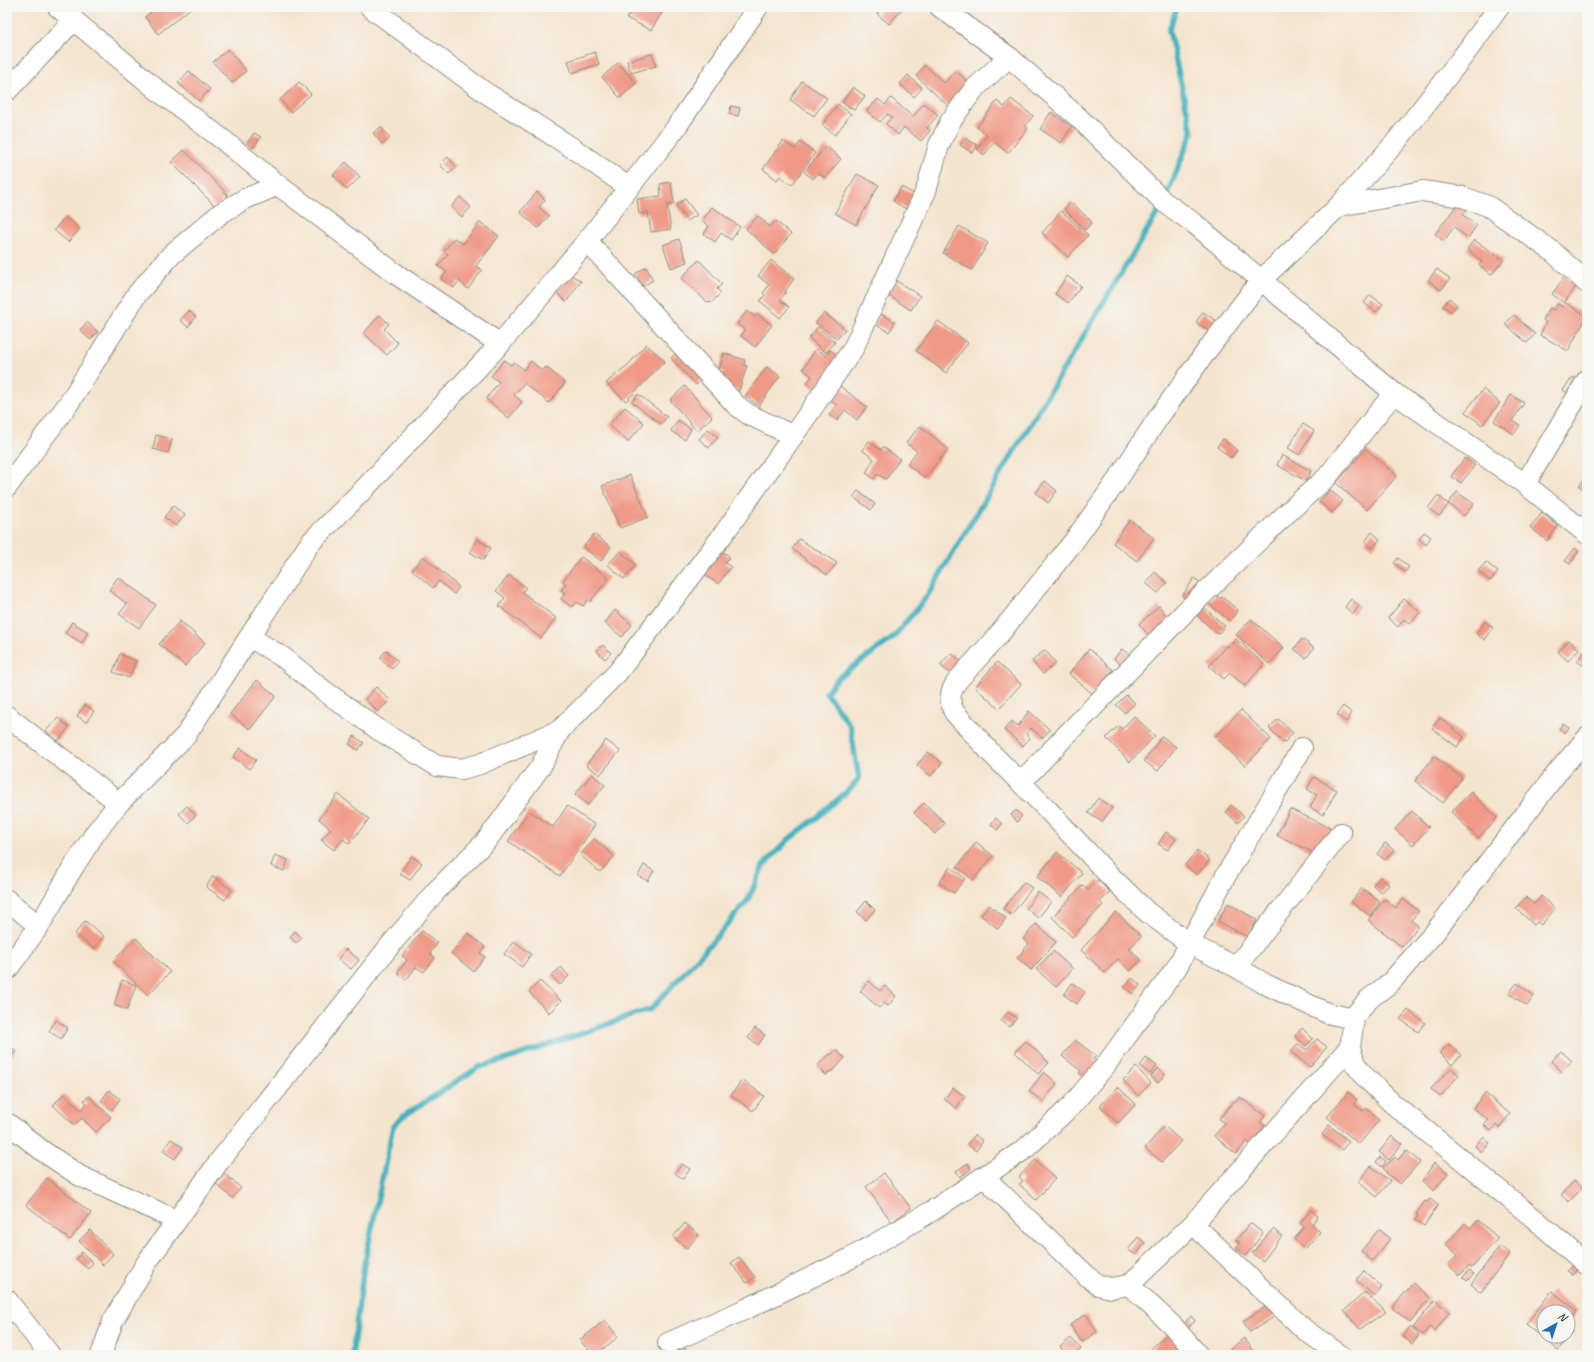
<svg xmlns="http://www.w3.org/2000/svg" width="1594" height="1362" viewBox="0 0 1594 1362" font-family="Caveat,sans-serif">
<rect width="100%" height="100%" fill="#f6f6f2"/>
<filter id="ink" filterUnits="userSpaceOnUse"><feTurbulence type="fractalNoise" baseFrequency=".025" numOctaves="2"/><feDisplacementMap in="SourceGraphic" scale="8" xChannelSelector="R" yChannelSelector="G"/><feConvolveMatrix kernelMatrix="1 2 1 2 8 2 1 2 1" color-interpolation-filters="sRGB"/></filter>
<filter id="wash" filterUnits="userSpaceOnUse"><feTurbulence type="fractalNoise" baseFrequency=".012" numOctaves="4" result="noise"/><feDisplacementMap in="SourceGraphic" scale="16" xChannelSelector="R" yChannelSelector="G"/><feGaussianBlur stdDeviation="0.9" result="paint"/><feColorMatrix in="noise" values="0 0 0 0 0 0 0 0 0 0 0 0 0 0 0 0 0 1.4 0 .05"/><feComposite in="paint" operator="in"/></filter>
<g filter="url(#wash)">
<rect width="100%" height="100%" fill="#f4e4ce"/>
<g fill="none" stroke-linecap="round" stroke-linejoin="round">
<!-- stream -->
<path stroke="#44b3bf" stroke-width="5.5" d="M352 1355 364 1266 393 1126 402 1117 479 1067 514 1057 651 1009 716 938 748 900 763 866 789 839 819 816 853 786 859 778 850 726 826 692 839 677 893 638 927 596 1164 202 1192 133 1169 30 1177 7"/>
</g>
<g id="blocks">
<!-- building -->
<g fill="#f09986">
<path d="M157 7H190L191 8 158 34 145 17Z"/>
<path d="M635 7H666L651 30 626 18Z"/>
<path d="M883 7H904L889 24 877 14Z"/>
<path d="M228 49 246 71 232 83 213 62Z"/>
<path d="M595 52 599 64 572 73 568 61Z"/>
<path d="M652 54 656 66 631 73 627 61Z"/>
<path d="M618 63 636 83 620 98 602 77Z"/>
<path d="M925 65 944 83 956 71 970 84 950 108 916 76Z"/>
<path d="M189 71 210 89 199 101 178 83Z"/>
<path d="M908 75 922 88 914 97 900 84Z"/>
<path d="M802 81 827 98 814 116 790 100Z"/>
<path d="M299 82 311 94 291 112 280 100Z"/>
<path d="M853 87 865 96 854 110 842 102Z"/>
<path d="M891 98 913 117 924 103 938 115 927 128 930 131 921 141 904 127 898 135 886 124 892 117 888 114 880 122 867 111 878 99 885 105Z"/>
<path d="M1011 99 1033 116 1025 126 1028 128 1008 153 994 142 984 155 977 149 987 135 977 127 997 101 1004 107Z"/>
<path d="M838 104 851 114 835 135 822 125Z"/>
<path d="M731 106 740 108 738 116 729 114Z"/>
<path d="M1051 112 1072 127 1061 143 1040 129Z"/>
<path d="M381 127 390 138 383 145 373 133Z"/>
<path d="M254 133 261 137 253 148 247 143Z"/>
<path d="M965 138 977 145 973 153 960 145Z"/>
<path d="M783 141 795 149 800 142 815 153 792 185 780 176 777 180 763 169Z"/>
<path d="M826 146 841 159 825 178 818 173 813 179 804 172Z"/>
<path d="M184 150 228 195 216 207 171 162Z"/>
<path d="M448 157 456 167 449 174 440 165Z"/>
<path d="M346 162 360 177 347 190 333 175Z"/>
<path d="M857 174 879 185 856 225 835 213Z"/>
<path d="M671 182 674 204 667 205 671 229 651 232 648 212 639 214 637 199 661 196 660 184Z"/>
<path d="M901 187 914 194 906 209 893 201Z"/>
<path d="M537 192 545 200 539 207 549 216 538 228 520 212Z"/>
<path d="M460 197 471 207 462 217 451 207Z"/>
<path d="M685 199 697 215 687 221 676 205Z"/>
<path d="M1071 202 1092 222 1085 230 1064 209Z"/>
<path d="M1459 202 1468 208 1463 215 1477 225 1468 238 1454 227 1444 241 1435 234Z"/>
<path d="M712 207 740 227 731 240 721 233 715 242 704 234 709 226 702 221Z"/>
<path d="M1061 211 1088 235 1068 257 1042 233Z"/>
<path d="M758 216 770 227 776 221 791 234 774 254 746 229Z"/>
<path d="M65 217 80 229 68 242 54 230Z"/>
<path d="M480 222 499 236 476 266 482 270 468 289 459 281 454 288 441 279 447 272 438 266 448 254 444 251 454 238 463 244Z"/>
<path d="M959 226 988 243 972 270 943 253Z"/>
<path d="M679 239 687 262 671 268 663 245Z"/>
<path d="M1474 240 1504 260 1491 275 1479 265 1482 262 1467 249Z"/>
<path d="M699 260 722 284 717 289 721 293 711 303 709 301 707 302 681 278Z"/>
<path d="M771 260 794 279 785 291 786 292 780 300 789 307 780 318 760 301 765 295 763 293 769 285 758 276Z"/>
<path d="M646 267 653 280 643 286 635 274Z"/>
<path d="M1437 269 1450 279 1441 290 1428 280Z"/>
<path d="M571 275 581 281 566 302 556 292Z"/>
<path d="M1067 276 1081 286 1068 303 1055 294Z"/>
<path d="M1565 276 1577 285 1564 303 1552 294Z"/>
<path d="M895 280 920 296 911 310 886 294Z"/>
<path d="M1370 295 1383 304 1376 312 1364 303Z"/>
<path d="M1449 298 1457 305 1451 312 1443 306Z"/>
<path d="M1566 303 1587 316 1568 351 1540 335 1546 322 1543 320 1550 308 1553 310 1557 304 1563 307Z"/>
<path d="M189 311 196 317 188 327 180 320Z"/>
<path d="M747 311 755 317 757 314 772 325 755 347 741 336 745 330 737 324Z"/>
<path d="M1203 312 1218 322 1211 332 1196 322Z"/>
<path d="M824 313 845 329 837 339 816 323Z"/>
<path d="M881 314 895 322 889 332 875 324Z"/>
<path d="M380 315 389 324 384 329 398 343 387 355 364 333Z"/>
<path d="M1514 315 1535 334 1527 343 1505 324Z"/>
<path d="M938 321 968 343 946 373 916 351Z"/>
<path d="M87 322 98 332 90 340 80 330Z"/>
<path d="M818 327 835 342 826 353 809 338Z"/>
<path d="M646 344 665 361 626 401 606 383 630 363Z"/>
<path d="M681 349 705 376 696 385 671 358Z"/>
<path d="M816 349 826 356 830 350 839 356 816 390 807 383 812 376 803 369Z"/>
<path d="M724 353 745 360 744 365 747 366 739 391 720 385 724 372 719 370Z"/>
<path d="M504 360 511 365 514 362 524 370 531 361 542 371 546 367 565 383 549 403 524 383 514 395 522 402 509 418 486 399 499 382 491 376Z"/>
<path d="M767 367 780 376 759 406 745 396Z"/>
<path d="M1573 377 1587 387 1577 400 1563 390Z"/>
<path d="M836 383 867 407 857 420 845 410 837 421 829 415 837 405 826 397Z"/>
<path d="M685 386 712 417 697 431 670 400Z"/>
<path d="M1483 389 1500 403 1482 425 1465 412Z"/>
<path d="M638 394 667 417 661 424 632 402Z"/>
<path d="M1511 395 1524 403 1512 421 1520 425 1514 434 1494 421Z"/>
<path d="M625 407 644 423 628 442 609 425Z"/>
<path d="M678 420 691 429 685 440 671 431Z"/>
<path d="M1303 424 1314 431 1299 455 1288 448Z"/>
<path d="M920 426 948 449 925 478 907 464 917 451 906 443Z"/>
<path d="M708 429 718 437 709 448 699 439Z"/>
<path d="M156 435 172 439 168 453 153 449Z"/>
<path d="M1223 439 1237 450 1231 458 1217 447Z"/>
<path d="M869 441 881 450 883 447 900 459 886 479 877 474 874 479 866 473 874 459 862 450Z"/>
<path d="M1366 449 1397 476 1367 510 1336 483Z"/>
<path d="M1282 455 1311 471 1306 481 1277 465Z"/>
<path d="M1465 458 1475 465 1461 483 1451 476Z"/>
<path d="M630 475 648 517 620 528 602 486Z"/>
<path d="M1587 475V492L1579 486Z"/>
<path d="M1045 481 1057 491 1048 503 1036 493Z"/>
<path d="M1330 490 1343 501 1332 513 1319 502Z"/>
<path d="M858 491 875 504 871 510 853 497Z"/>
<path d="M1457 492 1474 504 1464 516 1449 504 1439 516 1428 508 1438 495 1448 504Z"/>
<path d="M173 506 185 515 176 526 164 517Z"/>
<path d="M1542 513 1558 526 1547 541 1530 527Z"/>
<path d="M1130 520 1154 538 1137 561 1113 543Z"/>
<path d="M1372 532 1380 539 1373 548 1365 542Z"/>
<path d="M1424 532 1431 537 1426 545 1419 539Z"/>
<path d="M594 534 611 547 601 561 583 547Z"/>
<path d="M477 539 491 548 483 560 470 552Z"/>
<path d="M799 539 837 563 827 575 792 549Z"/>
<path d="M1575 548 1579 551 1570 564 1565 561Z"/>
<path d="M721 550 730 557 725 563 731 567 718 584 701 572Z"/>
<path d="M620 551 636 565 624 579 608 565Z"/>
<path d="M423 556 459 587 454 594 439 581 433 588 412 570Z"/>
<path d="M581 557 609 578 590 602 588 600 583 606 577 602 572 607 561 599 565 593 561 590 566 584 563 581Z"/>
<path d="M1398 558 1409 567 1405 572 1394 563Z"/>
<path d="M1486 562 1498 572 1490 581 1478 571Z"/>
<path d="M1155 572 1167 583 1158 593 1146 583Z"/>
<path d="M509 575 526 588 522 592 556 618 541 638 499 606 505 598 496 591Z"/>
<path d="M118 577 156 605 139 628 119 614 127 604 109 590Z"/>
<path d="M1194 578 1204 585 1191 602 1182 596Z"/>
<path d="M1216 595 1221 599 1222 597 1238 610 1230 621 1208 603Z"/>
<path d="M1351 599 1359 606 1353 614 1345 607Z"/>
<path d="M1404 599 1420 612 1410 624 1404 619 1398 627 1388 618Z"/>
<path d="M1159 606 1172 622 1152 639 1139 624Z"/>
<path d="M1203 607 1225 626 1218 634 1196 615Z"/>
<path d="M615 610 632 625 622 637 605 623Z"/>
<path d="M1251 619 1284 648 1269 664 1236 635Z"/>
<path d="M180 621 205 643 185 666 159 644Z"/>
<path d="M1485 621 1493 628 1485 640 1476 634Z"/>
<path d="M72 622 88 632 82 643 65 633Z"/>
<path d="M1236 639 1264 664 1245 686 1230 673 1224 679 1209 666 1226 646 1228 647Z"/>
<path d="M1302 639 1314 648 1306 658 1294 649Z"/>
<path d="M1569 640 1579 649 1568 661 1558 652Z"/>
<path d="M603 645 611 653 605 659 597 651Z"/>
<path d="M1089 649 1113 670 1093 694 1069 674Z"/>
<path d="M1122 649 1132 657 1124 667 1114 659Z"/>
<path d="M386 650 398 661 392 669 380 658Z"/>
<path d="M1045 650 1056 663 1043 674 1032 661Z"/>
<path d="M1585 651 1587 652V662L1584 666 1577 661Z"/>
<path d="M951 653 964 664 953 676 940 665Z"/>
<path d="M120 654 136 661 129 678 113 672Z"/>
<path d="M997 662 1021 684 999 709 975 687Z"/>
<path d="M257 680 276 696 250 729 230 714Z"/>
<path d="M376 687 390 700 378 712 365 699Z"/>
<path d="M1126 695 1135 703 1125 713 1116 705Z"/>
<path d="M85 705 94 711 86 722 77 716Z"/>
<path d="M1343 706 1352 713 1346 722 1337 715Z"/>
<path d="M1241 710 1271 739 1245 766 1215 737Z"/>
<path d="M1029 711 1050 730 1042 738 1031 728 1026 734 1030 738 1023 746 1004 730 1012 721 1018 726Z"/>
<path d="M1134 716 1155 736 1130 762 1106 738 1118 726 1122 729Z"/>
<path d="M58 718 69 727 58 741 46 731Z"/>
<path d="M1440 718 1464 737 1457 747 1432 728Z"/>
<path d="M1278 719 1293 733 1284 743 1269 728Z"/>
<path d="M1563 724 1569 728 1565 733 1559 729Z"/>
<path d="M354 736 364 743 358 750 349 744Z"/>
<path d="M1162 736 1176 747 1158 771 1144 761Z"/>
<path d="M606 740 620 751 600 775 586 765Z"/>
<path d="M240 748 256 760 249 769 233 757Z"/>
<path d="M928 752 942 763 931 776 917 765Z"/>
<path d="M1434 756 1462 778 1443 803 1415 781Z"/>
<path d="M592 774 605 785 588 805 575 794Z"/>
<path d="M1314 777 1337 790 1323 815 1310 807 1317 795 1307 789Z"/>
<path d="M1471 792 1497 818 1478 838 1451 812Z"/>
<path d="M338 794 369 819 349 844 343 839 334 850 321 840 331 829 319 819Z"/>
<path d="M1098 798 1112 808 1102 822 1088 813Z"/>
<path d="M924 803 945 823 935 834 914 813Z"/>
<path d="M1231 805 1244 816 1238 823 1226 812Z"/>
<path d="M187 806 196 815 188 823 179 814Z"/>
<path d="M567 806 595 825 560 876 508 841 529 811 553 827Z"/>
<path d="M1290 809 1333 829 1320 856 1277 835Z"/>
<path d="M1016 810 1022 816 1017 822 1011 815Z"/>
<path d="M1412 811 1429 827 1413 845 1395 829Z"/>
<path d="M996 818 1002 824 997 830 991 824Z"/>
<path d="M1166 832 1176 839 1168 850 1158 844Z"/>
<path d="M594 839 614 856 600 872 580 855Z"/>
<path d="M976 842 993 856 973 880 957 867Z"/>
<path d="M1385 843 1394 850 1385 860 1377 854Z"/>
<path d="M1197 850 1210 860 1197 875 1185 865Z"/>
<path d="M1057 852 1082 873 1062 897 1037 877Z"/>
<path d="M275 855 288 860 284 871 271 866Z"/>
<path d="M411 856 422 863 410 880 400 874Z"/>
<path d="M644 865 654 871 648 881 638 876Z"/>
<path d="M950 867 965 878 954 893 939 883Z"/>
<path d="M213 876 232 890 225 900 206 887Z"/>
<path d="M1380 877 1389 885 1381 893 1373 885Z"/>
<path d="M1098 880 1110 892 1100 902 1103 905 1072 937 1052 917 1083 885 1088 890Z"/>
<path d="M1024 882 1032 888 1011 915 1003 909Z"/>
<path d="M1362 888 1380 902 1370 916 1351 902Z"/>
<path d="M1038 892 1051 902 1038 918 1026 908Z"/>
<path d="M1541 896 1555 909 1541 925 1537 922 1534 925 1516 908 1526 897 1534 904Z"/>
<path d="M1385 899 1396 908 1403 899 1419 911 1411 920 1418 926 1402 947 1368 920Z"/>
<path d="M866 901 875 910 866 920 857 912Z"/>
<path d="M1228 903 1257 920 1247 937 1218 921Z"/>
<path d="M989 905 1006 918 998 929 981 915Z"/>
<path d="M1116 912 1141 936 1129 949 1141 960 1130 971 1118 959 1105 973 1081 950Z"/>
<path d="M85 921 104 936 94 949 75 934Z"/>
<path d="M1036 924 1056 942 1031 970 1017 958 1029 944 1023 939Z"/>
<path d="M295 931 302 938 296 943 290 937Z"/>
<path d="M422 931 438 943 430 953 435 958 424 972 416 967 406 980 397 973 407 960 402 956Z"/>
<path d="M468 933 485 947 480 953 485 957 473 971 451 953Z"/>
<path d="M136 938 170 972 148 995 113 961Z"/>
<path d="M514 941 531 954 522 967 504 954Z"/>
<path d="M346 949 359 960 351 969 338 959Z"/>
<path d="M1053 951 1073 969 1056 987 1036 969Z"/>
<path d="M561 967 569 976 560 985 551 976Z"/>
<path d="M1132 978 1140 985 1133 994 1124 987Z"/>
<path d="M122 980 136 985 127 1010 114 1005Z"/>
<path d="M540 981 561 1001 549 1013 529 992Z"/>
<path d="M869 981 880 991 885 986 896 996 888 1006 884 1003 879 1008 860 991Z"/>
<path d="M1072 983 1085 992 1077 1004 1064 995Z"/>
<path d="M1517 983 1534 996 1527 1006 1509 993Z"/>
<path d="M1408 1010 1425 1023 1418 1032 1400 1019Z"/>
<path d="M1008 1012 1017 1018 1009 1027 1001 1020Z"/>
<path d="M56 1020 68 1028 61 1039 49 1031Z"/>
<path d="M755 1028 765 1035 758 1045 748 1038Z"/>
<path d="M1302 1028 1313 1039 1306 1046 1295 1036Z"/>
<path d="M1317 1039 1327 1047 1310 1067 1291 1052 1298 1044 1307 1050Z"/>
<path d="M1075 1040 1096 1056 1093 1059 1099 1064 1087 1079 1079 1073 1081 1071 1062 1056Z"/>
<path d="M1026 1041 1049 1063 1038 1074 1015 1052Z"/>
<path d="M7 1042 16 1052 7 1060Z"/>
<path d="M1449 1044 1461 1055 1452 1065 1440 1053Z"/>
<path d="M836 1050 845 1058 832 1072 830 1071 826 1075 817 1066 830 1054 831 1055Z"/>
<path d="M1561 1051 1572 1061 1562 1072 1551 1061Z"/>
<path d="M1146 1058 1157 1066 1150 1074 1140 1066Z"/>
<path d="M1136 1067 1151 1083 1138 1096 1123 1080Z"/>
<path d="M1158 1068 1165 1075 1158 1083 1151 1076Z"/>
<path d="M1451 1068 1459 1075 1440 1097 1431 1089Z"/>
<path d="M1044 1072 1057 1083 1043 1102 1029 1091Z"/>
<path d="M742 1080 764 1096 753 1111 731 1095Z"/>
<path d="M1118 1087 1136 1104 1118 1123 1100 1106Z"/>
<path d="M953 1088 965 1096 956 1108 944 1099Z"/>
<path d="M109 1090 120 1099 112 1110 101 1101Z"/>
<path d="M1348 1092 1357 1100 1354 1104 1363 1111 1366 1108 1379 1120 1359 1144 1327 1117Z"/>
<path d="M1485 1093 1510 1114 1499 1128 1496 1125 1491 1131 1484 1125 1489 1120 1473 1108Z"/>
<path d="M64 1094 81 1110 87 1103 84 1100 89 1096 111 1117 96 1132 82 1118 74 1125 53 1105Z"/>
<path d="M1240 1097 1265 1116 1260 1122 1265 1126 1250 1144 1247 1141 1236 1154 1214 1136 1225 1123 1219 1119 1234 1101 1236 1102Z"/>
<path d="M1329 1125 1349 1141 1342 1150 1322 1135Z"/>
<path d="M1164 1126 1181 1141 1162 1162 1145 1148Z"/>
<path d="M975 1135 983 1141 976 1151 967 1144Z"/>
<path d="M1392 1136 1402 1144 1389 1160 1379 1152Z"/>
<path d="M1483 1137 1490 1143 1482 1152 1475 1146Z"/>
<path d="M171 1139 183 1147 175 1159 163 1151Z"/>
<path d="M1406 1150 1420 1162 1400 1184 1386 1173 1387 1172 1383 1168 1395 1157 1398 1160Z"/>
<path d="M1380 1157 1386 1161 1382 1167 1376 1162Z"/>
<path d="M1035 1160 1055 1179 1036 1200 1019 1184 1023 1181 1019 1177Z"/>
<path d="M968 1163 971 1169 960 1177 956 1171Z"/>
<path d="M1434 1163 1448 1173 1434 1191 1422 1181Z"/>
<path d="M682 1164 690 1169 683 1179 675 1173Z"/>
<path d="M1371 1166 1390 1181 1377 1197 1358 1182Z"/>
<path d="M884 1173 911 1208 892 1222 866 1187Z"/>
<path d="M225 1174 241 1188 232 1198 216 1184Z"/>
<path d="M47 1178 91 1213 70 1240 26 1205Z"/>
<path d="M1574 1181 1582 1188 1569 1202 1561 1195Z"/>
<path d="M1430 1199 1438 1205 1424 1226 1415 1220 1418 1215 1416 1214 1425 1201 1427 1202Z"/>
<path d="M1311 1210 1318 1216 1312 1224 1320 1232 1305 1249 1294 1239 1304 1227 1300 1223Z"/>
<path d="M1478 1220 1498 1238 1472 1268 1469 1266 1460 1275 1448 1265 1458 1255 1446 1244 1465 1223 1470 1228Z"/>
<path d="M685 1223 699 1235 687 1248 673 1237Z"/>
<path d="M1250 1223 1263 1233 1246 1256 1236 1248 1240 1243 1236 1240Z"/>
<path d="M1273 1229 1282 1236 1263 1261 1252 1253Z"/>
<path d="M1379 1229 1390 1239 1372 1261 1361 1251Z"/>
<path d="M90 1230 113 1254 103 1265 79 1241Z"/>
<path d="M1138 1237 1145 1243 1136 1255 1128 1250Z"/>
<path d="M1500 1246 1510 1253 1481 1292 1471 1284Z"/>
<path d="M82 1252 93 1263 88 1269 76 1259Z"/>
<path d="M739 1257 755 1277 747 1283 731 1263Z"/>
<path d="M1573 1264 1578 1268 1573 1275 1567 1271Z"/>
<path d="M1469 1270 1474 1274 1467 1281 1463 1277Z"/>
<path d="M1364 1271 1382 1287 1374 1296 1356 1280Z"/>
<path d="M1413 1283 1430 1298 1410 1322 1392 1308Z"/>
<path d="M1552 1291 1577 1311 1568 1323V1312H1544V1336H1568V1329L1572 1332 1558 1350 1526 1324Z"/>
<path d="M1365 1292 1386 1312 1360 1329 1344 1311Z"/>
<path d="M1435 1300 1449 1312 1435 1331 1429 1327 1423 1335 1413 1328Z"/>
<path d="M1270 1304 1277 1315 1250 1332 1243 1321Z"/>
<path d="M1086 1314 1097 1332 1082 1342 1070 1325Z"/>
<path d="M1191 1316 1195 1321 1188 1328 1184 1324Z"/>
<path d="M605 1320 618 1337 595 1355H592L580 1340Z"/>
<path d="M1410 1327 1419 1335 1412 1344 1402 1336Z"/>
<path d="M1169 1332 1189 1355H1155L1150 1350Z"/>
<path d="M1071 1338 1081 1349 1074 1355H1067L1060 1347Z"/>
<path d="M1244 1338 1257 1355H1223Z"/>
<path d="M684 1347 688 1355H665Z"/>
</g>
</g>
</g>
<g filter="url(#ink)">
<use href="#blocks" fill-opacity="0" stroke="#8a9081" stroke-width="1"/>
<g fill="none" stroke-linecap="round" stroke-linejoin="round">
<!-- minor casing -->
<g stroke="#8a9081" stroke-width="22">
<g id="minor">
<path d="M58 7 161 93 222 139 278 185 396 274 500 344"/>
<path d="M370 7 483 91 574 149 628 187"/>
<path d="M940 7 1009 57 1080 119 1164 202 1195 224 1394 393 1525 484 1587 534"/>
<path d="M7 91 73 21"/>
<path d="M1339 206 1423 191 1463 197 1488 206 1552 251 1587 283"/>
<path d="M587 241 736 405 748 414 793 436"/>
<path d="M1525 484 1587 380"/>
<path d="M7 487 69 403 137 294 171 255 221 213 245 199 278 185"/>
<path d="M250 637 284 658 323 690 379 730 437 766 462 769 480 764 560 730"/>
<path d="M7 716 119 803"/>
<path d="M1587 738 1560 769 1435 932 1390 983 1369 999 1357 1013 1354 1019 1350 1047 1355 1064 1366 1078 1393 1104 1536 1220 1587 1265"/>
<path d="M1021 782 1185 612 1286 514 1327 477 1394 393"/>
<path d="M7 900 39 926"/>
<path d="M1236 967 1341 833"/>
<path d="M7 970 39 926 74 866 96 832 119 803 186 735 310 543 366 487 500 344 587 241 675 129 758 7"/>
<path d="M1354 1019 1327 1013 1265 984 1236 967 1190 944 1147 912 1107 873 1046 808 992 754 954 712C948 699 950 691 958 680L1001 632 1074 541 1118 479 1158 418 1208 349 1261 280 1339 206 1395 143 1464 55 1499 7"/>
<path d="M7 1123 44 1152 80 1176 176 1220"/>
<path d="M984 1177 1086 1275 1098 1285 1111 1288 1129 1285 1193 1224 1350 1047"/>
<path d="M1193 1224 1305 1330 1340 1355"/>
<path d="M1129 1285 1172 1325 1198 1355"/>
<path d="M7 1300 50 1355"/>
<path d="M668 1343 746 1309 849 1259 932 1211 1025 1149 1071 1106 1105 1066 1177 967 1225 877 1302 748"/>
<path d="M101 1355 113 1321 147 1262 218 1163 388 948 436 891 487 840 541 766 560 730 618 672 725 532 793 436 853 349 926 191 939 145 950 122 974 89 1009 57"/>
</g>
</g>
<!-- minor -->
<use href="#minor" stroke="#fff" stroke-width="20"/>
</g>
</g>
<!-- margin -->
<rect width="1594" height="1362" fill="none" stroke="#f6f6f2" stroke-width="24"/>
<!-- north arrow -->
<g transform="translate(1556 1324) rotate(39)"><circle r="19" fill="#f6f6f2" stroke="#a0aca6"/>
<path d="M0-3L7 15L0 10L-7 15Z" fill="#1f6fb2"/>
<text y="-6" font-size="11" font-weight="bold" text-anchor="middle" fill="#1f3d34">N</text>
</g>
</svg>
